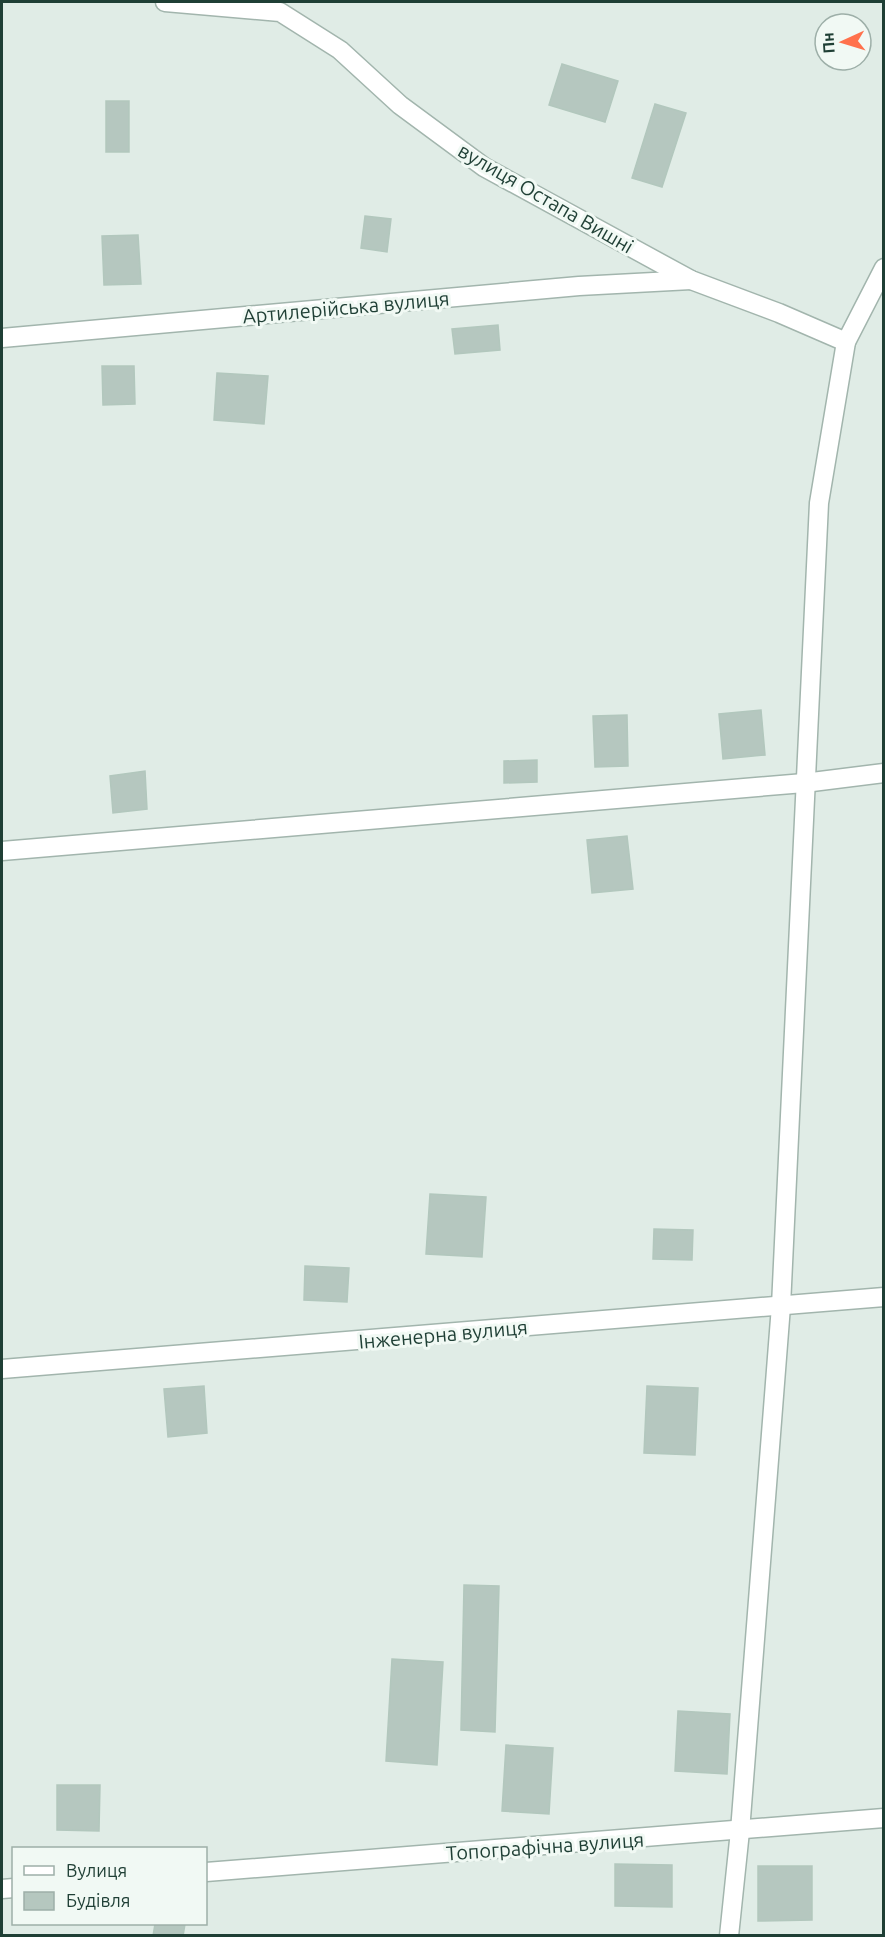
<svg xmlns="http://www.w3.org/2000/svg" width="885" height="1937" viewBox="0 0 885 1937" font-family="Ubuntu,sans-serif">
<rect width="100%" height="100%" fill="#e0ece6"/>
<!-- building -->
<g fill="#b5c7bf" stroke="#b2c7bd" stroke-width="1.5">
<path d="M562 64 618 81 605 122 549 105Z"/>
<rect x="106" y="101" width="23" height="51"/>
<path d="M655 104 686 113 662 187 632 178Z"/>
<path d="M365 216 391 219 387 252 361 248Z"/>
<path d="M138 235 141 284 104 285 102 236Z"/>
<path d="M498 325 500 350 455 354 452 329Z"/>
<path d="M102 366H134L135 404 103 405Z"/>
<path d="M217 373 268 376 264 424 214 420Z"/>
<path d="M761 710 765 755 723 759 719 714Z"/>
<path d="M627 715 628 766 595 767 593 716Z"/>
<path d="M537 760V782L504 783V761Z"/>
<path d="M145 771 147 809 113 813 110 776Z"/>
<path d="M627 836 633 889 592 893 587 840Z"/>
<path d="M430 1194 486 1197 482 1257 426 1254Z"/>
<path d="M654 1229 693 1230 692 1260 653 1259Z"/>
<path d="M305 1266 349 1268 347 1302 304 1300Z"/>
<path d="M204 1386 207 1433 168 1437 164 1389Z"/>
<path d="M647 1386 698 1388 695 1455 644 1453Z"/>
<path d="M464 1585 499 1586 495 1732 461 1730Z"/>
<path d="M392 1659 443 1662 437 1765 386 1761Z"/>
<path d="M678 1711 730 1714 727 1774 675 1771Z"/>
<path d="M506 1745 553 1748 549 1814 502 1811Z"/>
<path d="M57 1785H100L99 1831 57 1830Z"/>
<path d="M615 1864 672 1865V1907L615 1906Z"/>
<path d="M758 1866H812V1920L758 1921Z"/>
<path d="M155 1924H185L183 1936H153Z"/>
</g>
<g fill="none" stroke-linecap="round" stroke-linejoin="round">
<!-- street casing -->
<g stroke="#a2b5ad" stroke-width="21">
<g id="street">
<path d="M165 2 280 12 340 50 400 105 484 167 691 280 779 313 846 342"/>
<path d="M2 338 579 286 691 280"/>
<path d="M2 851 804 783 884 773"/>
<path d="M2 1369 884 1297"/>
<path d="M206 1872 884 1818"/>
<path d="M2 1889 14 1888"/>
<path d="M729 1936 740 1831 781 1306 819 503 846 342 884 268"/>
</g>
</g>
<!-- street -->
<use href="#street" stroke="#fff" stroke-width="18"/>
</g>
<g text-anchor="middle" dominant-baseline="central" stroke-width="6" stroke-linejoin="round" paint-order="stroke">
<!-- street labels -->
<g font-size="20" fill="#1f3f35" stroke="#f1f9f4">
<text transform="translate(546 198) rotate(30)">вулиця Остапа Вишні</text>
<text transform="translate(346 307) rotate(-5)">Артилерійська вулиця</text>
<text transform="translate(443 1334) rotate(-5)">Інженерна вулиця</text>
<text transform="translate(545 1846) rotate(-4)">Топографічна вулиця</text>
</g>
</g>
<!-- border -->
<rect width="885" height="1937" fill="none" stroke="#1f3f35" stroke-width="6"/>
<!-- legend -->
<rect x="12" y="1847" width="195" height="78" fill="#f1f9f4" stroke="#9dafa8" stroke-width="1.5"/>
<rect x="24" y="1866" width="30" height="9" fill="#ffffff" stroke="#9dafa8" stroke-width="1.5"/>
<text x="66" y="1877" font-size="18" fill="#1f3f35">Вулиця</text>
<rect x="24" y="1892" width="30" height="18" fill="#b5c7bf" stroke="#9dafa8" stroke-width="1.5"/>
<text x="66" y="1907" font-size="18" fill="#1f3f35">Будівля</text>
<!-- north arrow -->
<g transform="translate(843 42) rotate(266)"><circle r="28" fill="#f1f9f4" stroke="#9dafa8" stroke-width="1.5"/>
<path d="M0-4.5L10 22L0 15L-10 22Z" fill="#ff714c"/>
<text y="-9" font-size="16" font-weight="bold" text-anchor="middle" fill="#1f3f35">Пн</text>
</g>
</svg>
